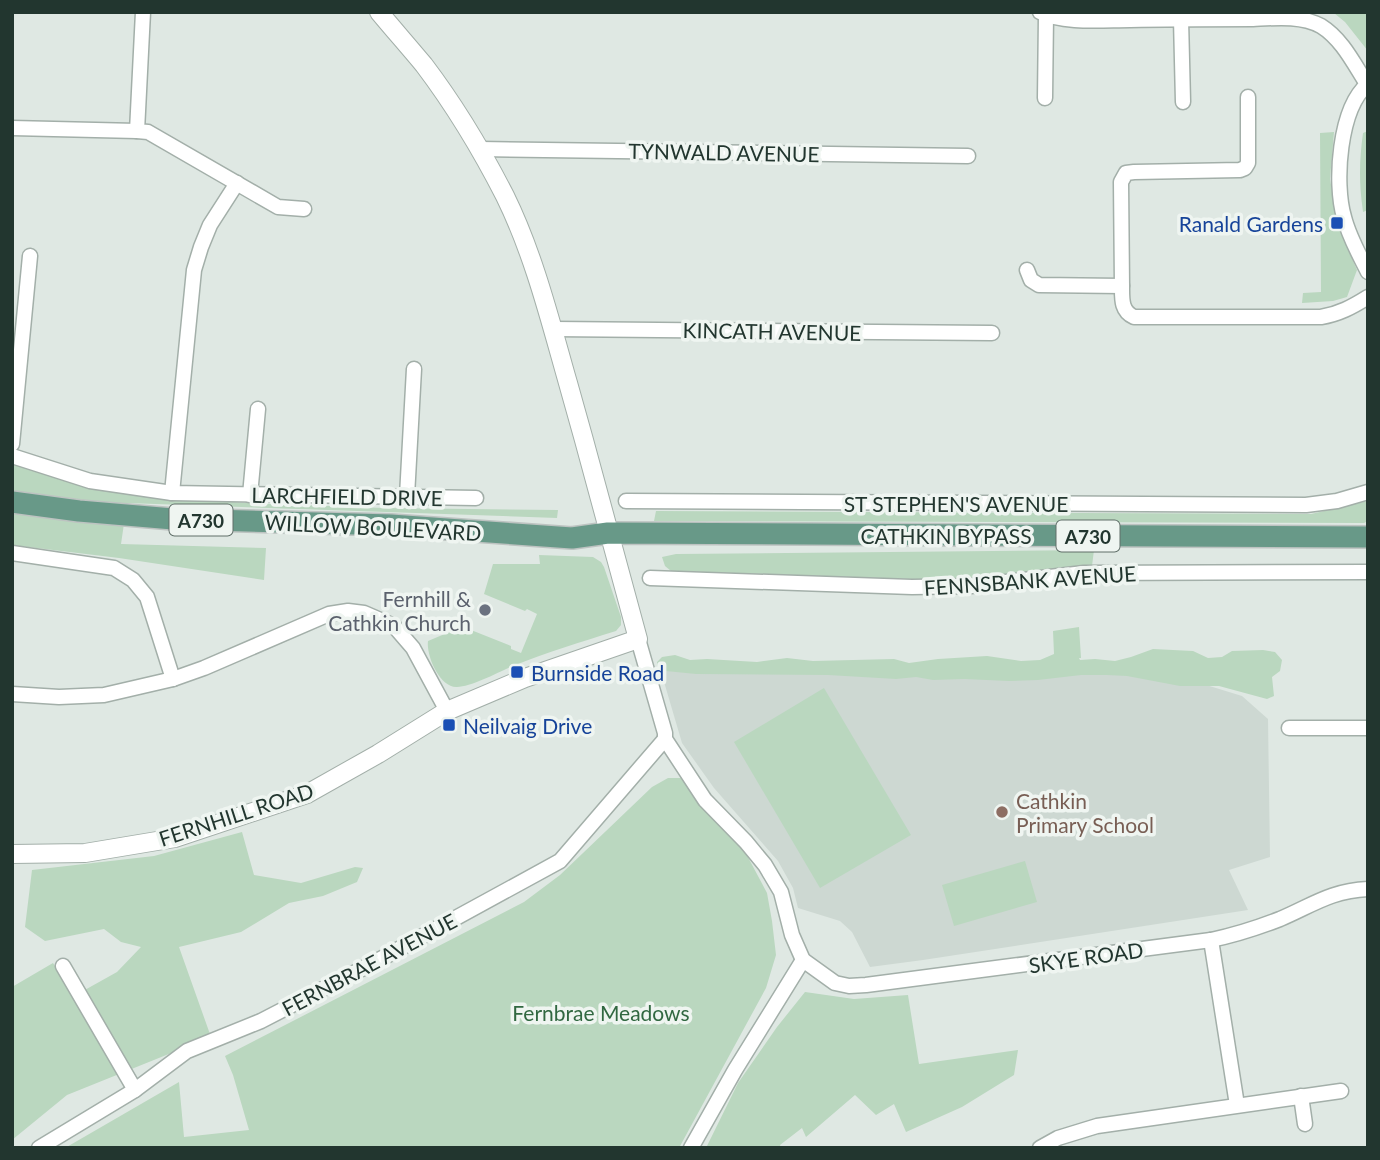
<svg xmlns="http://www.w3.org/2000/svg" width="1380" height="1160" viewBox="0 0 1380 1160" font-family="Lato,sans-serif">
<rect width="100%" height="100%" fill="#dfe8e3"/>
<!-- built -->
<path fill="#cdd8d2" d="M660 664 1083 672 1190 680 1242 696 1268 719 1270 857 1229 870 1248 910 923 960 870 967 852 932 840 921 798 908 793 888 778 861 714 788 682 743 662 675Z"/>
<!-- green -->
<g fill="#bad7bf">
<path d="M1368 12V51L1345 22 1334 13Z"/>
<path d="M1368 131V210L1363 212C1359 184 1359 162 1363 133Z"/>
<path d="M1334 132 1330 179 1338 226 1357 270 1347 297 1333 301 1302 303 1303 293 1321 292 1320 133Z"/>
<path d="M12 460 66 481 128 494 246 503 384 508 558 510 557 518 127 503 121 544 266 548 264 580 119 558 12 545Z"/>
<path d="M1368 501V521L1364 523 654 521 656 511 1311 514Z"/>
<path d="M1094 550 1092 566 988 578 942 580 671 571 665 566 662 557 676 554Z"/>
<path d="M539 555 593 557 601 562 604 567 621 617V625L616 631C581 642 547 652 513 666 499 672 471 687 457 687 440 688 426 656 428 641L459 628 470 632 471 630 511 646V649L521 653 537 614 527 609 525 611 484 594 493 564H540Z"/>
<path d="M1079 627 1081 658H1079L1080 660 1095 659 1115 661 1131 657 1153 649 1193 651 1208 658 1222 657 1232 651 1263 650 1275 652 1282 660 1280 671 1272 677 1274 696 1267 699 1219 686H1180L1127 676 1107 675H1081L1038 680 1009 681 964 679 933 680 916 677 896 679 828 675 696 674 666 671 658 667 657 662 662 657 675 655 690 660 707 659 757 662 787 658 813 661 894 659 909 663 938 659 987 656 1021 661 1040 660 1054 654 1053 631Z"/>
<path d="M824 688 911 835 820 888 734 742Z"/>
<path d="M668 778H681L704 810 742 846 767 893 772 921 776 955 766 988 679 1148H65L179 1082 184 1137 249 1130 233 1075 225 1056 524 902 560 875 652 787Z"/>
<path d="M242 832 254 875 301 883 355 867 363 868 357 882 323 896 289 903 241 932 179 947 211 1037 67 1095 12 1140V987L53 963 74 996 117 972 141 947 121 942 104 929 45 941 25 927 32 870 154 856Z"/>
<path d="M1025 861 1037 902 954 926 942 885Z"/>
<path d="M805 992 854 999 908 995 919 1064 1018 1050 1014 1075 962 1107 906 1132 894 1104 876 1115 855 1095 806 1137 802 1128 780 1145 781 1148H706L738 1083 777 1027Z"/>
</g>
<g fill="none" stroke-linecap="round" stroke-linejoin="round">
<!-- minor casing -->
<g stroke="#a3afa9" stroke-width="17">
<g id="minor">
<path d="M143 12 137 131 148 132 278 207 304 209"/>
<path d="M1040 12C1064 24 1103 20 1130 20 1171 19 1212 19 1253 19 1274 18 1301 15 1321 26 1342 39 1354 64 1367 84"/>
<path d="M1181 19 1183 102"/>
<path d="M1368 84C1339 108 1334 183 1344 217 1349 237 1359 254 1368 272"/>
<path d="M1248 97V163L1245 168 1240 170 1134 172 1126 173 1121 182 1122 286C1122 299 1121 311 1134 317H1321C1339 314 1352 307 1368 297"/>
<path d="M1045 98 1046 15"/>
<path d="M12 128 137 131"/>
<path d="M480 149 968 156"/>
<path d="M1027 270 1031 280 1039 285 1122 286"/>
<path d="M553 329 992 333"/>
<path d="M12 444 30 256"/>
<path d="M12 456 90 481 172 493 476 498"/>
<path d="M172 493 194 270 201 247 210 225 237 183"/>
<path d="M250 495 258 409"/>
<path d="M407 496 414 369"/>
<path d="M626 501 1306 505 1337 501 1368 492"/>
<path d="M12 553 114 568 133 580 147 597 173 679"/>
<path d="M650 578 912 587 971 586 1084 573 1368 572"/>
<path d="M638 639 665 733V739L705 800 746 842 765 865 781 892 792 935 803 960 835 983 849 986 866 985 1211 940C1235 935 1257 928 1280 919 1313 905 1330 891 1368 889"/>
<path d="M12 694 59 697 104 695 173 679 204 668 329 614 348 611 364 613 394 626 413 648 447 711"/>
<path d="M1289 728H1368"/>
<path d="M1211 940 1237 1105"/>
<path d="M63 966 135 1090"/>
<path d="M1301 1096 1305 1124"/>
<path d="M39 1148 135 1090 187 1051 261 1021 377 961 560 861 665 739"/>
<path d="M691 1148 735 1070 803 960"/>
<path d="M1040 1148 1058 1138 1097 1126 1341 1091"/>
</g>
</g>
<!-- tertiary casing -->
<g stroke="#a3afa9" stroke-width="20">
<path id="tertiary" d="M12 854 85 853 175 838 307 794 378 754 447 711 525 678 638 639C615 553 592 468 568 383 550 320 534 255 505 196 482 151 455 106 424 65 409 47 394 30 379 12"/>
</g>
<!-- primary casing -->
<g stroke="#bdc3c1" stroke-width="24">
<path id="primary" d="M12 502 79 511 173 519 391 525 572 538 608 533 1368 537"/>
</g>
<!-- minor -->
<use href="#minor" stroke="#fff" stroke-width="14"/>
<!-- tertiary -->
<use href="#tertiary" stroke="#fff" stroke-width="18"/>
<!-- primary -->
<use href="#primary" stroke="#689988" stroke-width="21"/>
</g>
<!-- markers -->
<g fill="#1a4fb4" stroke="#eff5f1" stroke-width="2.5">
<rect x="1330" y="216" width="14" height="14" rx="3.5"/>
<rect x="510" y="665" width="14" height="14" rx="3.5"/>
<rect x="442" y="718" width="14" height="14" rx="3.5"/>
</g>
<circle fill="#6b7280" stroke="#eff5f1" stroke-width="2.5" cx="485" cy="610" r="7"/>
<circle fill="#8d6e63" stroke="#eff5f1" stroke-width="2.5" cx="1002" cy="812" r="7"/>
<g text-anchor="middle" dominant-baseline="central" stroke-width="7" stroke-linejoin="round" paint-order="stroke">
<!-- shield labels -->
<g fill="#eff5f1" stroke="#606f69" stroke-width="2">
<rect x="169.5" y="504.5" width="63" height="31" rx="5"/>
<rect x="1056.5" y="520.5" width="63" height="31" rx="5"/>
</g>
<g font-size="19" font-weight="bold" fill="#22362f">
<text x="201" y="520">A730</text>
<text x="1088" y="536">A730</text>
</g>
<!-- street labels -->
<g font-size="21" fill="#22362f" stroke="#eff5f1">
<text transform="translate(724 152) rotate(1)">TYNWALD AVENUE</text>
<text transform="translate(772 331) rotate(1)">KINCATH AVENUE</text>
<text transform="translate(347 496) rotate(1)">LARCHFIELD DRIVE</text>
<text x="956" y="503">ST STEPHEN'S AVENUE</text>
<text transform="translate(373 527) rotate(3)">WILLOW BOULEVARD</text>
<text x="946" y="535">CATHKIN BYPASS</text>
<text transform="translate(1030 580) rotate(-4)">FENNSBANK AVENUE</text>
<text transform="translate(236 814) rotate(-18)">FERNHILL ROAD</text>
<text transform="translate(1086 957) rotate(-8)">SKYE ROAD</text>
<text transform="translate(369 964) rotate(-28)">FERNBRAE AVENUE</text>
</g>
<!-- transit labels -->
<g font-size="21" fill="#164399" stroke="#eff5f1" text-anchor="start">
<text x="1323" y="223" text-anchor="end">Ranald Gardens</text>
<text x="531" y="672">Burnside Road</text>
<text x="463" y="725">Neilvaig Drive</text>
</g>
<!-- worship labels -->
<g font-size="21" fill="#5b616d" stroke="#eff5f1" text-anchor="end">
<text x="471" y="598">Fernhill &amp;<tspan x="471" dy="24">Cathkin Church</tspan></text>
</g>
<!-- education labels -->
<g font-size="21" fill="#785e54" stroke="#eff5f1" text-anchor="start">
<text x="1016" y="800">Cathkin<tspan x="1016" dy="24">Primary School</tspan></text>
</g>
<!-- park labels -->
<g font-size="21" fill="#316841" stroke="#eff5f1">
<text x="601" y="1012">Fernbrae Meadows</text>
</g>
</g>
<!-- border -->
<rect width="1380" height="1160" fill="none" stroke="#22362f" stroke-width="28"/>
</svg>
